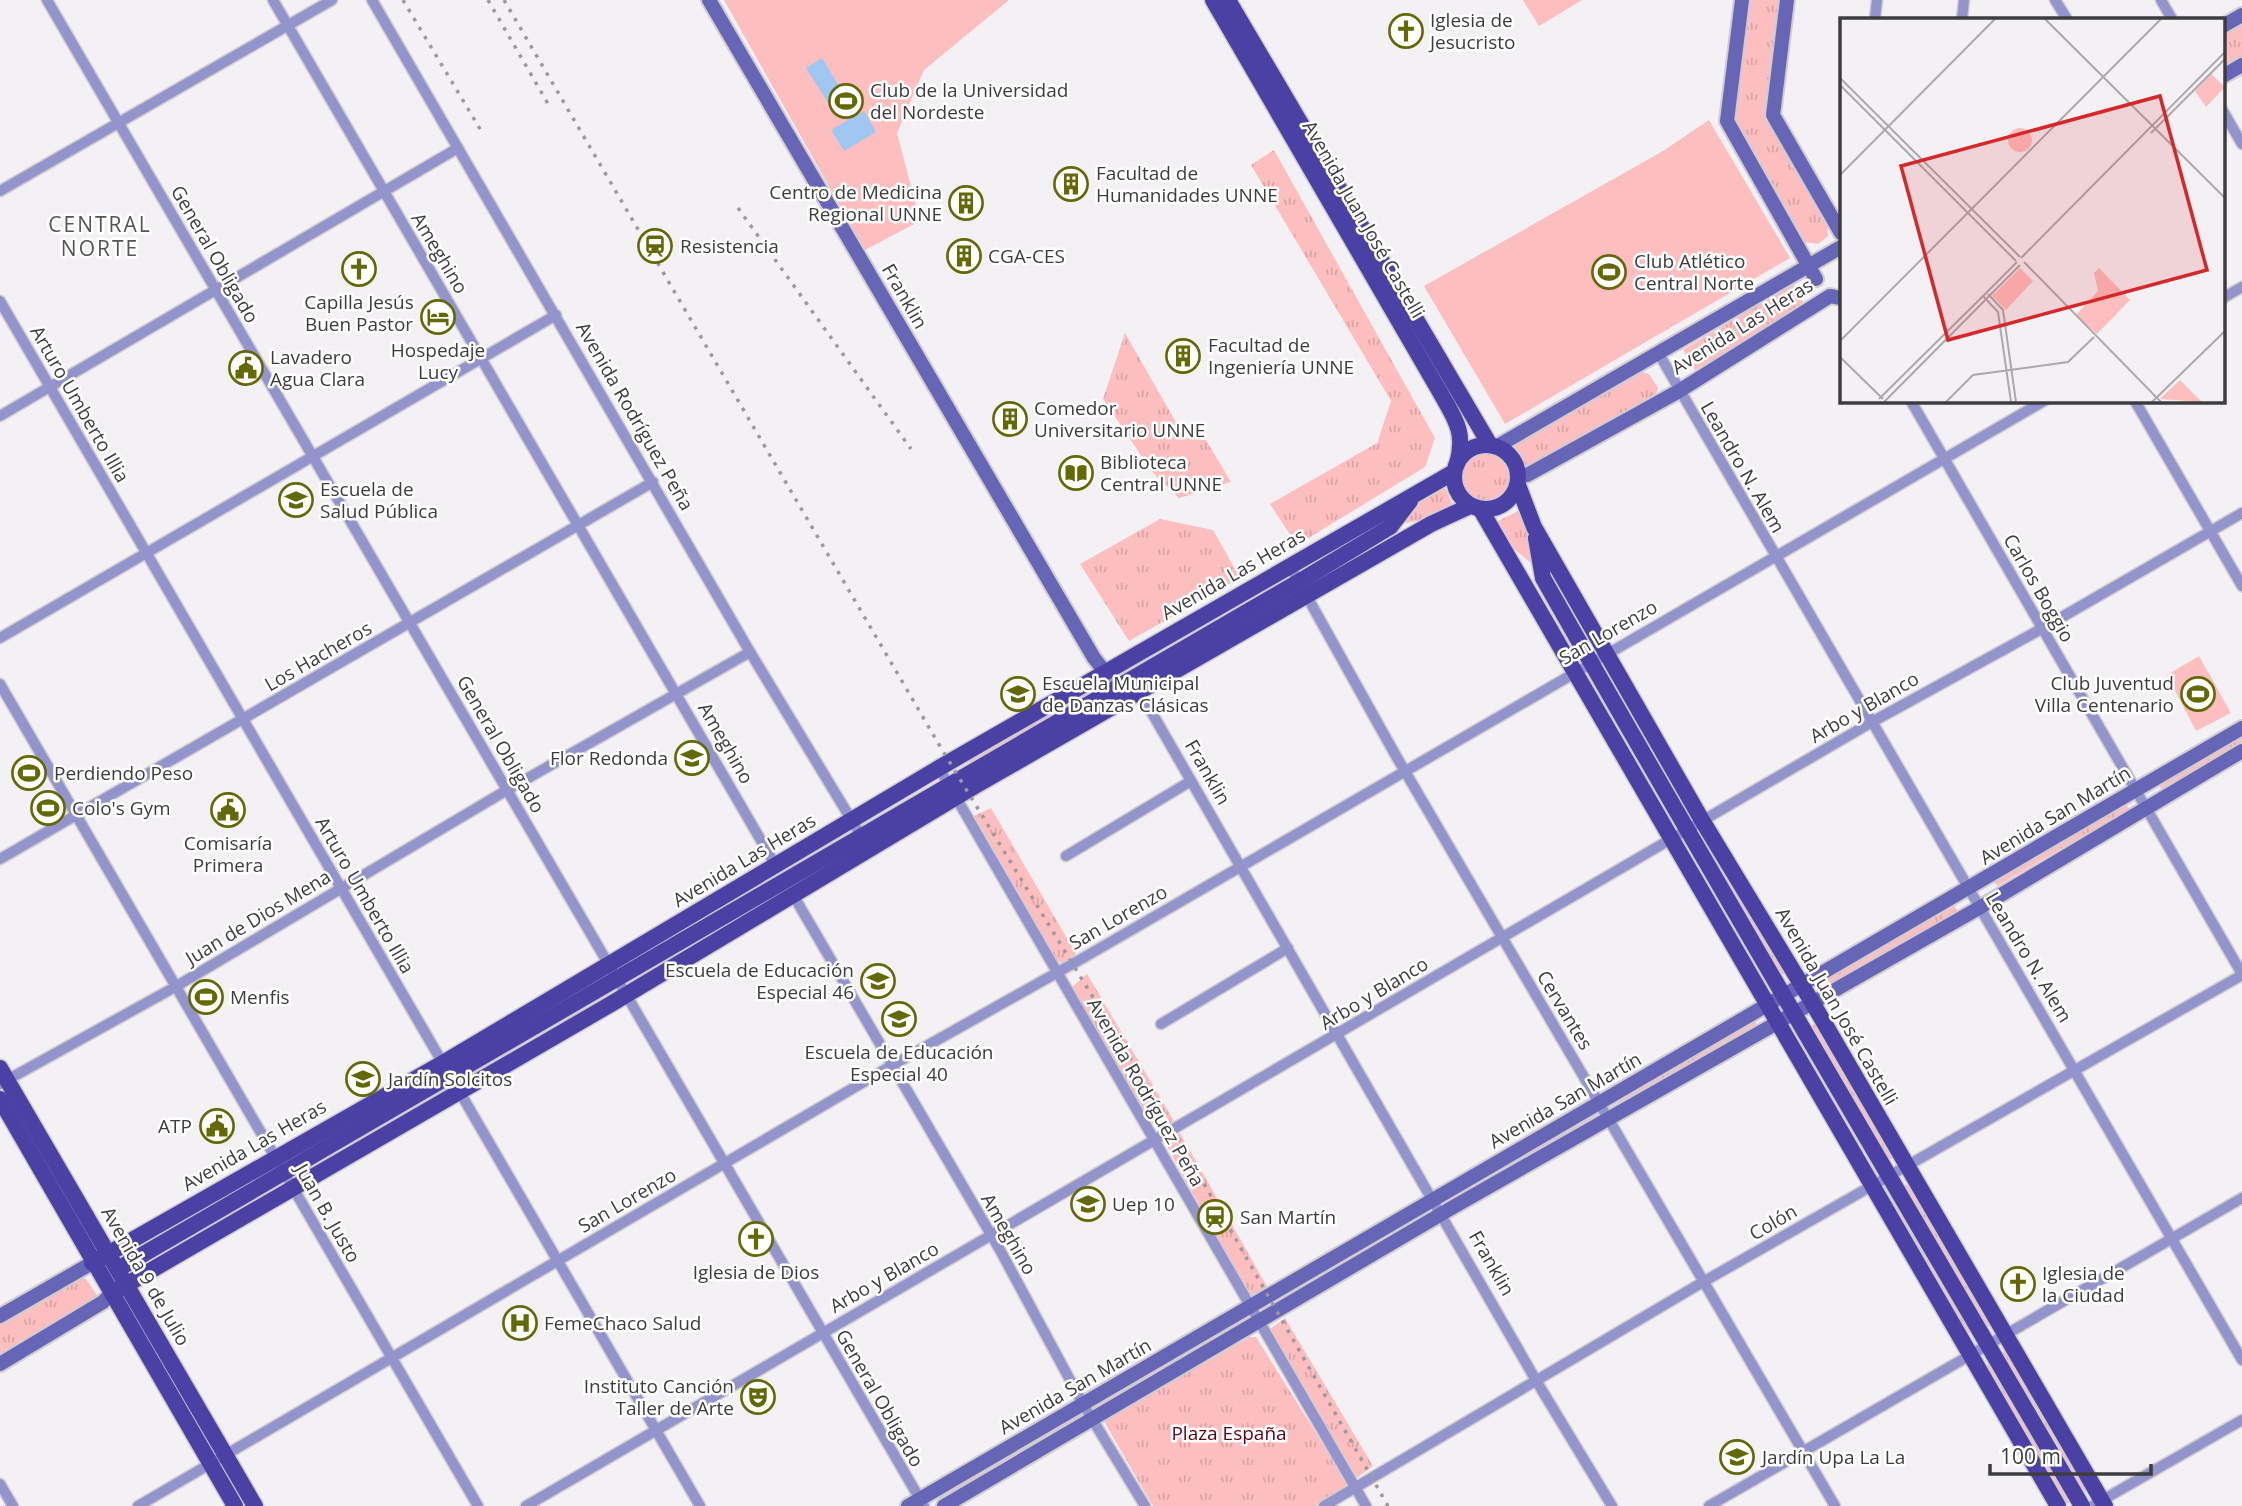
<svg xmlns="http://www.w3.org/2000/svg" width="2242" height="1506" viewBox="0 0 2242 1506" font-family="'Open Sans',sans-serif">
<defs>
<pattern id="grass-tufts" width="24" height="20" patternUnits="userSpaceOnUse" patternTransform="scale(1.75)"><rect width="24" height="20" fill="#fdbebf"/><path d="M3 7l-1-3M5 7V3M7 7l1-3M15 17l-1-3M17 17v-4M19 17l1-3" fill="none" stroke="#daa4a5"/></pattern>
</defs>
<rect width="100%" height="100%" fill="#f4f1f5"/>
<!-- grass -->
<g fill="url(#grass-tufts)">
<path d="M1747 0H1780L1766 115 1827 221 1828 236 1818 244 1803 242 1736 122 1733 113Z"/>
<path d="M2242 23V58L2223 67V34Z"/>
<path d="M1274 150 1435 438 1425 467 1297 545 1270 504 1377 443 1391 401 1251 165Z"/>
<path d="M1793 284 1805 305 1695 370 1683 350Z"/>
<path d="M1125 333 1185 438 1206 440 1231 482 1179 498 1153 473 1103 399Z"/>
<path d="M1638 371 1649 374 1658 388 1655 397 1527 469 1513 444Z"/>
<circle cx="1487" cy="477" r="28"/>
<path d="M1445 488 1453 505 1429 519 1400 524 1423 498Z"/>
<path d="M1518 511 1530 533 1536 567 1509 545 1496 522Z"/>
<path d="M1160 519 1213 530 1240 578 1129 641 1080 564Z"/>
<path d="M1086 690 1090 696 970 764 967 759Z"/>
<path d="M2242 734V744L2163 791 2158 784Z"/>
<path d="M2125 802 2129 809 1997 886 1993 880Z"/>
<path d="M991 808 1075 952V956L1063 964 1055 959 974 816Z"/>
<path d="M1708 840 1787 974 1779 975 1703 846Z"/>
<path d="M1954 906 1959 913 1823 991 1819 990 1818 984Z"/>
<path d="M1087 974 1174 1121 1160 1128 1150 1122 1072 987Z"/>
<path d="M1756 1019V1026L1622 1106 1619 1104 1618 1098Z"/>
<path d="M1816 1022 1893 1156V1159H1885L1810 1027Z"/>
<path d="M1586 1116 1593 1120 1453 1202 1452 1195Z"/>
<path d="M1180 1133 1268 1288 1255 1296 1245 1291 1167 1146 1168 1141Z"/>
<path d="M1907 1184 1990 1323V1326L1986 1328 1904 1186Z"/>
<path d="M1890 1195 1971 1331 1967 1337 1885 1197Z"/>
<path d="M76 1277 86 1279 97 1295 94 1304 0 1360V1321Z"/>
<path d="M1285 1318 1373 1466 1358 1477 1354 1476 1269 1336V1330Z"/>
<path d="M1250 1337H1256L1346 1481V1488L1315 1506H1153L1105 1423 1108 1417Z"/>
<path d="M2005 1351 2008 1353 2088 1491 2083 1493 2002 1354Z"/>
<path d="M1989 1364 2071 1499 2070 1502 2065 1505 1985 1366Z"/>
<path d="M1074 1418 1078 1426 942 1503 938 1496Z"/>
</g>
<!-- pitch -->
<g fill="#fdbebf">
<path d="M724 0H1009L924 70 897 133 920 221 865 250Z"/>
<path d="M1523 0H1582L1539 26Z"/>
<path d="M1709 120 1790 258 1505 424 1424 286 1663 151Z"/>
<path d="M2199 656 2231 713 2196 731 2167 675Z"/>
</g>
<!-- water -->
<g fill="#a0c7f1">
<path d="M822 58 844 94 828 103 806 68Z"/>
<path d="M864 111 876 132 844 151 831 130Z"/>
</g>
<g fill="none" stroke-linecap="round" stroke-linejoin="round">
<!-- street casing -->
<g stroke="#cfcdd0" stroke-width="13">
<g id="street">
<path d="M47 0 924 1506"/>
<path d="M273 0 777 868"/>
<path d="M372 0 750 652 863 839"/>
<path d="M2055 0 2067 19"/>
<path d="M2161 0 2172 19"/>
<path d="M1875 19 1877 0"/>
<path d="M1962 19 1964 0"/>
<path d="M2223 111 2242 144"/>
<path d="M0 191 332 0"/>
<path d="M2223 298 2242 287"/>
<path d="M0 301 445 1067"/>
<path d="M1659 354 2242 1360"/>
<path d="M1911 401 2242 974"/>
<path d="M2135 401 2242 586"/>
<path d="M0 416 458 148"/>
<path d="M1290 566 1396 756 1835 1506"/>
<path d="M0 638 556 315"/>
<path d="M1105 672 1137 695 1152 713 1537 1382 1612 1506"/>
<path d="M0 684 478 1506"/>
<path d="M939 768 1366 1506"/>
<path d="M1066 856 1191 781"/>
<path d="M0 859 653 482"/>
<path d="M792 893 1000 1250 1083 1404 1145 1506"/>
<path d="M1161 1024 1288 948"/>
<path d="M0 1084 175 987 507 790 750 652"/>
<path d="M458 1089 700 1506"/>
<path d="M0 1484 13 1506"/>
<path d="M138 1506 891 1066 1083 958 2044 401"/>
<path d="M526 1506 1872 722 2043 628 2242 513"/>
<path d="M1324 1506 1703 1282 2242 975"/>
<path d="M1709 1506 2242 1198"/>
<path d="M2092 1506 2242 1420"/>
</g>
</g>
<!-- secondary casing -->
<g stroke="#cfcdd0" stroke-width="18">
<g id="secondary">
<path d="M709 0 1094 658 1105 672"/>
<path d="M1742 0 1727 121 1816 279"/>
<path d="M1787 0 1773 115 1841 233"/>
<path d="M2223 26 2242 15"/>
<path d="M2223 76 2242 65"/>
<path d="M1496 447 1841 247"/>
<path d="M1519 476 1527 475 1679 391 1830 296 1841 298"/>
<path d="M0 1316 92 1263"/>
<path d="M0 1364 103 1302 112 1293"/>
<path d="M908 1506 2242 728"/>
<path d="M944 1506 1455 1206 1979 908 2242 751"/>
</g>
</g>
<!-- primary casing -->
<g stroke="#cfcdd0" stroke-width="19">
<g id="primary">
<path d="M1213 0 1440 392C1455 419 1466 432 1457 464"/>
<path d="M1228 0 1490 445"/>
<circle cx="1486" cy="477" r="32"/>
<path d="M1518 485 1534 527 1703 822 1812 1002 2105 1506"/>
<path d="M1481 510 2058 1506"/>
<path d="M1536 538 1543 578C1719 889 1902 1197 2082 1506"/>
<path d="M0 1068 255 1506"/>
<path d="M0 1099 235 1506"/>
<path d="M92 1263 443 1063 939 768 1454 472"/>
<path d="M118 1269 1307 577 1390 527 1410 501"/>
<path d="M112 1293 611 1004 975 786 1431 524 1470 506"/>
</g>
</g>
<!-- street -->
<use href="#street" stroke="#9394cc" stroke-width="10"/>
<!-- secondary -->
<use href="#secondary" stroke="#6765b6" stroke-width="14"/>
<!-- primary -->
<use href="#primary" stroke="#4b41a5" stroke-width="16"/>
<!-- rail -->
<g stroke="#9c9a9d" stroke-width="3.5" stroke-dasharray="3.5 7" stroke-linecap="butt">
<path d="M403 0 483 134"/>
<path d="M488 0 551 109"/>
<path d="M504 0 941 748 1166 1117 1388 1506"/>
<path d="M738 208 911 449"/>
</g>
</g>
<!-- icons -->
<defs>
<g id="church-ring" transform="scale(1.75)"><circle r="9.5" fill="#fff" stroke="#646805" stroke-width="1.5"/><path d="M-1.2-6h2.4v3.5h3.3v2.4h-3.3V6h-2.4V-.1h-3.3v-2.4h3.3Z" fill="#646805"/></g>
<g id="stadium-ring" transform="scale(1.75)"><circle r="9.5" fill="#fff" stroke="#646805" stroke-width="1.5"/><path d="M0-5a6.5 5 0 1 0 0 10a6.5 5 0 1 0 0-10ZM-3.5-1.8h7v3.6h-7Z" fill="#646805"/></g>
<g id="building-ring" transform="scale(1.75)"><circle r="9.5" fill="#fff" stroke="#646805" stroke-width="1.5"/><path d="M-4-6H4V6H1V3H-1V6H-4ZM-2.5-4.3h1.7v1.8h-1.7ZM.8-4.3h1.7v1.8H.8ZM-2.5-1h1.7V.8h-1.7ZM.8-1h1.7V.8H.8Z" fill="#646805"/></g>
<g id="station-ring" transform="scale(1.75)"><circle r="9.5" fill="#fff" stroke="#646805" stroke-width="1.5"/><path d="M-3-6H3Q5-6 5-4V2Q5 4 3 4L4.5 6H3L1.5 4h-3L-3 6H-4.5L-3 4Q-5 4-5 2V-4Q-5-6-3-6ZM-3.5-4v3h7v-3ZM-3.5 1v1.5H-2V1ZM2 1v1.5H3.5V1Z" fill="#646805"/></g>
<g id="hotel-ring" transform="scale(1.75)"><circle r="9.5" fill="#fff" stroke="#646805" stroke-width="1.5"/><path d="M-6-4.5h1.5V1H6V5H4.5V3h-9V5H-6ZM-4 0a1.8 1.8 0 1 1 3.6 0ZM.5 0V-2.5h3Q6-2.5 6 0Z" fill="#646805"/></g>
<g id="civic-ring" transform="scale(1.75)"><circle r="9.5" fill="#fff" stroke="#646805" stroke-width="1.5"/><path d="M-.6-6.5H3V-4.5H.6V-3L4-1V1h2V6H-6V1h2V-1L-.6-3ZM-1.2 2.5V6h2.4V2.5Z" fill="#646805"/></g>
<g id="library-ring" transform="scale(1.75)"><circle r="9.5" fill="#fff" stroke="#646805" stroke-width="1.5"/><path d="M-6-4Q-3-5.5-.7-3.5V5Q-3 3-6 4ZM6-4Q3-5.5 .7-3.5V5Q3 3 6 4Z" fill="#646805"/></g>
<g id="university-ring" transform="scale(1.75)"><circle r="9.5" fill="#fff" stroke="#646805" stroke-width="1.5"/><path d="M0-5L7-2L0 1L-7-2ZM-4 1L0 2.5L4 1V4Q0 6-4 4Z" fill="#646805"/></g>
<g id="school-ring" transform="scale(1.75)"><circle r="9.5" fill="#fff" stroke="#646805" stroke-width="1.5"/><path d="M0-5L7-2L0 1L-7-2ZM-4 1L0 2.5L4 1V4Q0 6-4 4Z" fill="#646805"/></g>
<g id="hospital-ring" transform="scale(1.75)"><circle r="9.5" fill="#fff" stroke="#646805" stroke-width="1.5"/><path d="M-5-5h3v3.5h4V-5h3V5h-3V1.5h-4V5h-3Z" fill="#646805"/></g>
<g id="theatre-ring" transform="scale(1.75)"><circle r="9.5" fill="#fff" stroke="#646805" stroke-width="1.5"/><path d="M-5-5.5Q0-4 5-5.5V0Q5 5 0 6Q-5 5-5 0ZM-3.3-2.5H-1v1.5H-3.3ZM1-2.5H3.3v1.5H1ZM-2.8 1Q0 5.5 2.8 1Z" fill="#646805"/></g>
</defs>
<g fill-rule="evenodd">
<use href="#church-ring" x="1406" y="31"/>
<use href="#stadium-ring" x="846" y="101"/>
<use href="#building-ring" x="1071" y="184"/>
<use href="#building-ring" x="966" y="203"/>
<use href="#station-ring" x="655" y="246"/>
<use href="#building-ring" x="964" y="256"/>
<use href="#church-ring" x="359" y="269"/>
<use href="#stadium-ring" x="1609" y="272"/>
<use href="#hotel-ring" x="438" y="317"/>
<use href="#building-ring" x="1183" y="356"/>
<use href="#civic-ring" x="246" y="368"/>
<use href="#building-ring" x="1010" y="419"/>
<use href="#library-ring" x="1076" y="473"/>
<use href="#university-ring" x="296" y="500"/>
<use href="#university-ring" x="1018" y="694"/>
<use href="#stadium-ring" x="2198" y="694"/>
<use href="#school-ring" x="692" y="758"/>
<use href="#stadium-ring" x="29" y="773"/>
<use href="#stadium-ring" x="48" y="808"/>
<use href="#civic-ring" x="228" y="810"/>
<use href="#school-ring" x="878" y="981"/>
<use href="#stadium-ring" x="206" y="997"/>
<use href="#school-ring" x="899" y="1019"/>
<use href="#school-ring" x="363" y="1079"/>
<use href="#civic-ring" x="217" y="1126"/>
<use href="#school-ring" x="1088" y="1204"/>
<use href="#station-ring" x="1215" y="1217"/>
<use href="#church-ring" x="756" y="1239"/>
<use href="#church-ring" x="2018" y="1284"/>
<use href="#hospital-ring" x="520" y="1323"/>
<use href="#theatre-ring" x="758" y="1397"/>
<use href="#school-ring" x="1737" y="1457"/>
</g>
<g text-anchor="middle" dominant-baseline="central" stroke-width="5" stroke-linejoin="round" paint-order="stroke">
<!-- poi labels -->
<g font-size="19" fill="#3d3c3e" stroke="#fff" text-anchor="start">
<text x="1430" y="20">Iglesia de<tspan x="1430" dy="22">Jesucristo</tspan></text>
<text x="870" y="90">Club de la Universidad<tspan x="870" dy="22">del Nordeste</tspan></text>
<text x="1096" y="173">Facultad de<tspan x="1096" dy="22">Humanidades UNNE</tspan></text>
<text x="942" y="192" text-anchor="end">Centro de Medicina<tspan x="942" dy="22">Regional UNNE</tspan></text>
<text x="680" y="246">Resistencia</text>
<text x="988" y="256">CGA-CES</text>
<text x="1634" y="261">Club Atlético<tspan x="1634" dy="22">Central Norte</tspan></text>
<text x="359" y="302" text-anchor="middle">Capilla Jesús<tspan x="359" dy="22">Buen Pastor</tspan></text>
<text x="1208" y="345">Facultad de<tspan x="1208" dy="22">Ingeniería UNNE</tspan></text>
<text x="438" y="350" text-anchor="middle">Hospedaje<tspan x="438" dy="22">Lucy</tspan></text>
<text x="270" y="357">Lavadero<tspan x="270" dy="22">Agua Clara</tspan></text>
<text x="1034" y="408">Comedor<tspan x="1034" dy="22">Universitario UNNE</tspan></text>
<text x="1100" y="462">Biblioteca<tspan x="1100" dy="22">Central UNNE</tspan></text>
<text x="320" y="489">Escuela de<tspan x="320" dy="22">Salud Pública</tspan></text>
<text x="1042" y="683">Escuela Municipal<tspan x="1042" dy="22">de Danzas Clásicas</tspan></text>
<text x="2174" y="683" text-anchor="end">Club Juventud<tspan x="2174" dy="22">Villa Centenario</tspan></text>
<text x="668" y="758" text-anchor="end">Flor Redonda</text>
<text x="54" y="773">Perdiendo Peso</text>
<text x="72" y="808">Colo's Gym</text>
<text x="228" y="843" text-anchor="middle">Comisaría<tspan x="228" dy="22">Primera</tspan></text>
<text x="854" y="970" text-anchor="end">Escuela de Educación<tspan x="854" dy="22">Especial 46</tspan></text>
<text x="230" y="997">Menfis</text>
<text x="899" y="1052" text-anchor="middle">Escuela de Educación<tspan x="899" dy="22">Especial 40</tspan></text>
<text x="388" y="1079">Jardín Solcitos</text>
<text x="192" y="1126" text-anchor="end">ATP</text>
<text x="1112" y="1204">Uep 10</text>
<text x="1240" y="1217">San Martín</text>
<text x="756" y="1272" text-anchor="middle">Iglesia de Dios</text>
<text x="2042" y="1273">Iglesia de<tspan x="2042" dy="22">la Ciudad</tspan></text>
<text x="544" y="1323">FemeChaco Salud</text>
<text x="734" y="1386" text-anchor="end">Instituto Canción<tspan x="734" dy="22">Taller de Arte</tspan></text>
<text x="1762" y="1457">Jardín Upa La La</text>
</g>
<!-- street labels -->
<g font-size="19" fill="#3d3c3e" stroke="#fff">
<text transform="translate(1364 219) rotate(60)">Avenida Juan José Castelli</text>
<text transform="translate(440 253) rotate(59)">Ameghino</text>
<text transform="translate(215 254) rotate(60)">General Obligado</text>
<text transform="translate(905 296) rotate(60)">Franklin</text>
<text transform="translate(1742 326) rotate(-32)">Avenida Las Heras</text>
<text transform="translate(80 404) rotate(60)">Arturo Umberto Illia</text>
<text transform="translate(635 416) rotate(60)">Avenida Rodríguez Peña</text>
<text transform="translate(1743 467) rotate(60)">Leandro N. Alem</text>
<text transform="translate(1233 574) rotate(-30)">Avenida Las Heras</text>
<text transform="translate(2039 588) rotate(60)">Carlos Boggio</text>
<text transform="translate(1608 632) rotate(-30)">San Lorenzo</text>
<text transform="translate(318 656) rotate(-30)">Los Hacheros</text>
<text transform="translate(1864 707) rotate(-30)">Arbo y Blanco</text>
<text transform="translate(726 743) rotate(60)">Ameghino</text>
<text transform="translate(501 744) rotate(60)">General Obligado</text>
<text transform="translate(1208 772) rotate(60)">Franklin</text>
<text transform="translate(2055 815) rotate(-31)">Avenida San Martín</text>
<text transform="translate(744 860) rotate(-31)">Avenida Las Heras</text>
<text transform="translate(365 895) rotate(60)">Arturo Umberto Illia</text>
<text transform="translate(258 917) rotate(-31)">Juan de Dios Mena</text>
<text transform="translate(1118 917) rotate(-30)">San Lorenzo</text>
<text transform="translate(2029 957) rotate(59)">Leandro N. Alem</text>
<text transform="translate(1374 993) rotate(-31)">Arbo y Blanco</text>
<text transform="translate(1837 1006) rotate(60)">Avenida Juan José Castelli</text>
<text transform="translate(1565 1010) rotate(59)">Cervantes</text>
<text transform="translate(1146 1092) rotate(60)">Avenida Rodríguez Peña</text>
<text transform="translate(1565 1100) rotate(-30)">Avenida San Martín</text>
<text transform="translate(254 1145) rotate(-30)">Avenida Las Heras</text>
<text transform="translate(627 1200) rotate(-30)">San Lorenzo</text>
<text transform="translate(328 1213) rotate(60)">Juan B. Justo</text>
<text transform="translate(1773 1222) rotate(-30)">Colón</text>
<text transform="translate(1009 1234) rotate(60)">Ameghino</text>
<text transform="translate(1492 1263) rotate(60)">Franklin</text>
<text transform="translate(146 1276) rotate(60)">Avenida 9 de Julio</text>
<text transform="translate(884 1277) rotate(-30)">Arbo y Blanco</text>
<text transform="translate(1075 1386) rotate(-30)">Avenida San Martín</text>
<text transform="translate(880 1398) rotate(60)">General Obligado</text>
</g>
<!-- park labels -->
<g font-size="19" fill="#5c0016" stroke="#fff">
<text x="1229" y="1433">Plaza España</text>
</g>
<!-- neighbourhood labels -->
<g font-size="21" letter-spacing="2" fill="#565457" stroke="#fff">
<text x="100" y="224">CENTRAL<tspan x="100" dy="24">NORTE</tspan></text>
</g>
</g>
<!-- overview -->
<g transform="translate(1840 18)">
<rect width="385" height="385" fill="#f4f1f5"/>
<path d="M371 56 385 69 366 89 355 73ZM168 122a12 12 0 1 1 24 0a12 12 0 1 1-24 0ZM340 362 362 384 320 381Z" fill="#fdbebf"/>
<path d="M180 250 193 263 166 292 152 278ZM259 250 290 282 257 316 236 297 258 273 254 255Z" fill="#fdbebf"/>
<path fill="none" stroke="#aba9ac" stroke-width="2" d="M205 1 385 180M0 60 180 239M0 67 176 243M311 115 385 41M0 157 155 1M181 240 385 34M184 244 321 384M148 276 163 292 176 384M0 323 321 1M0 339 43 381M39 381 143 278M44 384 180 247M106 384 133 357 228 344 254 319M171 384 158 294 143 278 177 244M312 384 385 313"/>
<path fill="#d62828" fill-opacity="0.15" stroke="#d62828" stroke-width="3.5" d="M320 78 367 252 108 322 61 148Z"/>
<rect width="385" height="385" fill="none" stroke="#3d3c3e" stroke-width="3.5"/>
</g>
<!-- scale -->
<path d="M1990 1464v10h161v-10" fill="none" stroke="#3d3c3e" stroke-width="3.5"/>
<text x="2000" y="1464" font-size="21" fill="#3d3c3e" stroke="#ffffff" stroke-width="5" paint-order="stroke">100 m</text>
</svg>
